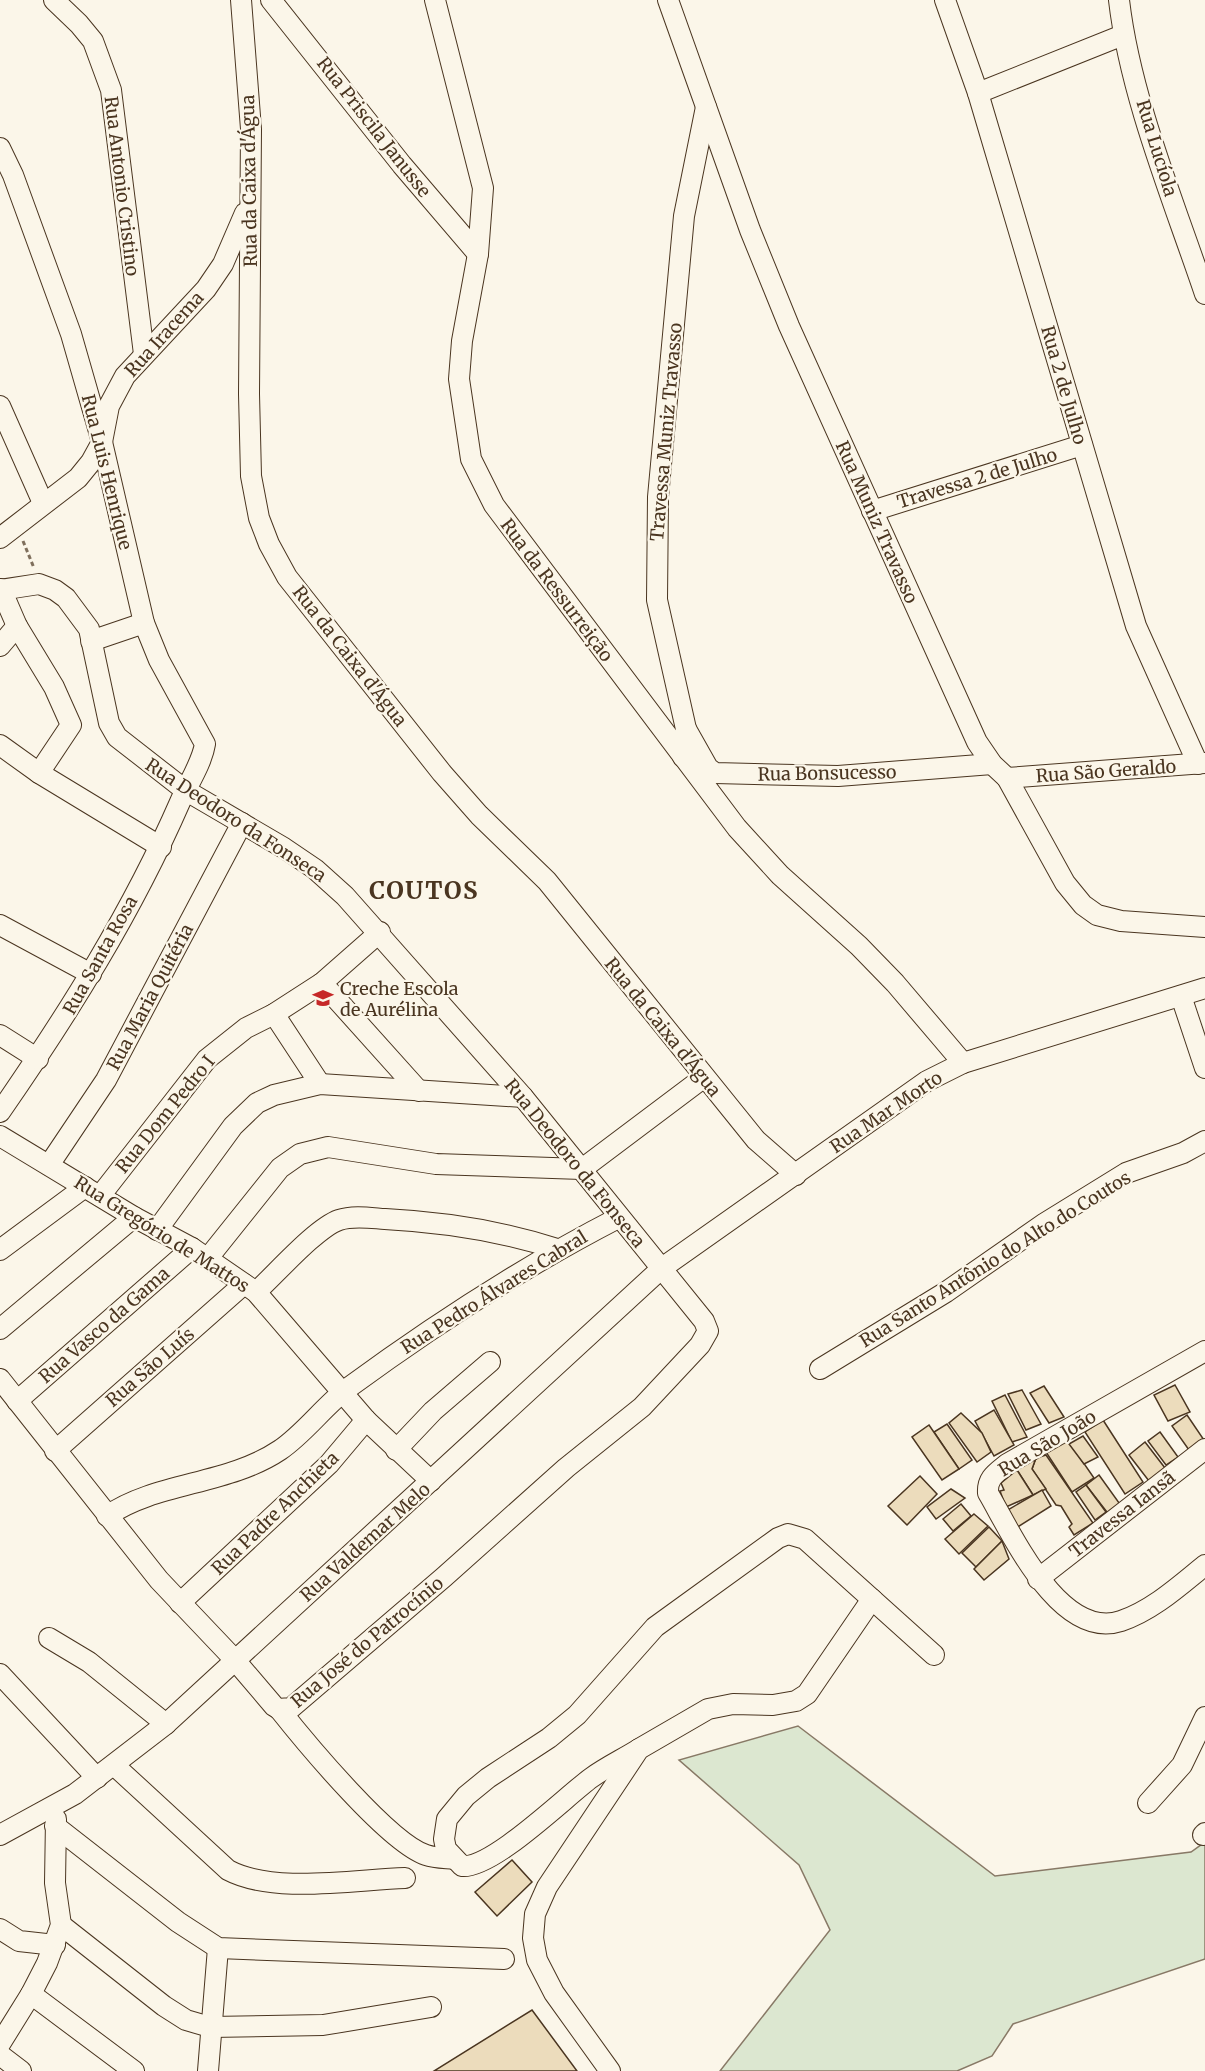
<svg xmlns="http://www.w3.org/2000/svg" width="1205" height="2071" viewBox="0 0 1205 2071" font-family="Merriweather,serif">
<rect width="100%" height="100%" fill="#fbf6e9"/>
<!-- green -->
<path fill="#dce7d0" stroke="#887966" stroke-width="1.5" d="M798 1726 995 1876 1191 1852 1205 1842V1959L1013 2024 992 2056 957 2071H720L830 1930 799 1865 679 1760Z"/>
<!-- building -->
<g fill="#ecdcbc" stroke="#4a3520" stroke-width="1.5">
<path d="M1175 1385 1190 1412 1168 1421 1154 1395Z"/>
<path d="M1044 1386 1064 1417 1049 1423 1030 1393Z"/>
<path d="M1022 1390 1041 1424 1026 1430 1008 1394Z"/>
<path d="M1005 1395 1027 1437 1012 1442 992 1401Z"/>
<path d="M994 1410 1014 1445 994 1456 975 1421Z"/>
<path d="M961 1413 982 1433 991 1452 977 1462 949 1423Z"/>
<path d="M1187 1415 1204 1440 1189 1450 1172 1426Z"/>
<path d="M1103 1420 1143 1482 1125 1494 1085 1432Z"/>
<path d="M947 1424 972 1460 959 1469 934 1432Z"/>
<path d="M929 1425 959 1469 942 1480 912 1437Z"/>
<path d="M1160 1432 1178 1457 1166 1465 1148 1441Z"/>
<path d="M1065 1436 1094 1478 1072 1492 1044 1449Z"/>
<path d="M1083 1436 1098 1457 1084 1464 1069 1444Z"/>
<path d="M1145 1442 1165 1468 1149 1481 1129 1455Z"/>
<path d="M1046 1455 1093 1523 1074 1535 1069 1527 1072 1524 1061 1506 1056 1505 1032 1469 1036 1458Z"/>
<path d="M1036 1458 1032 1469 1046 1489 1033 1495 1017 1470 1028 1459Z"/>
<path d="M1017 1470 1033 1495 1006 1507 1000 1491 1004 1490 1001 1483Z"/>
<path d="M1099 1475 1122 1507 1110 1516 1086 1485Z"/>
<path d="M920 1476 937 1494 907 1525 888 1506Z"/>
<path d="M1086 1485 1106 1512 1095 1520 1076 1492Z"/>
<path d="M951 1489 965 1498 936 1519 927 1507Z"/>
<path d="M1042 1490 1051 1506 1016 1528 1006 1511Z"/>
<path d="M961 1504 971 1516 953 1531 943 1519Z"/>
<path d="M974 1514 988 1526 959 1554 945 1539Z"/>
<path d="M989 1527 1002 1541 976 1567 962 1553Z"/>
<path d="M1002 1541 1009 1559 984 1580 974 1569Z"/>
<path d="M512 1860 532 1882 497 1916 475 1892Z"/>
<path d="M532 2010 577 2071H434Z"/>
</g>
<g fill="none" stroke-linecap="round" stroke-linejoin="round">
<!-- minor casing -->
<g stroke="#4a3520" stroke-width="22">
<g id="minor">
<path d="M54 0 79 24 93 41 111 90 144 354"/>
<path d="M241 0 251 129 249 394 251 476 259 518 269 544 287 577 442 773 479 815 547 881 756 1140 796 1175"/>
<path d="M271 0 402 165 478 254"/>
<path d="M435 0 483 188 478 254 462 341 459 379 471 459 494 505 737 828 780 875 859 946 895 983 963 1063"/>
<path d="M668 0 750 230 789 326 977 742 992 764 1007 778 1065 883 1083 905 1097 915 1121 921 1205 927"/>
<path d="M945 0 978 93 1136 626 1198 764"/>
<path d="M1119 0C1130 96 1174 202 1205 294"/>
<path d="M978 93 1123 35"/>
<path d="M0 148 13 175 71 334 102 442 144 623 159 660 205 744C202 763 188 784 180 802 132 912 68 1014 0 1112"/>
<path d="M0 406 43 503"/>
<path d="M872 511 1082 445"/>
<path d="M0 538 78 478 91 462 102 442 109 406 125 376 206 289 223 264 245 213"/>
<path d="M1 589 17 626 54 687 71 725 39 773"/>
<path d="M0 590 39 584 55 590 66 598 89 629 109 723 117 737 185 790 284 848 315 869 345 896 523 1097 704 1321 708 1331 700 1345 642 1407 566 1468 444 1577 291 1708 279 1709 274 1706 234 1659 159 1580 0 1379"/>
<path d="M91 641 144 623"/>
<path d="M0 646 17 626"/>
<path d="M686 729 708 768 715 773 838 776 992 764"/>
<path d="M0 745 39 773 161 847"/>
<path d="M683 757 686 729 657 600 658 497 684 216 706 107"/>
<path d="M1007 778 1205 763"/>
<path d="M0 925 91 974"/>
<path d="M322 983 419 1091"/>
<path d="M1181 996 1205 1068"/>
<path d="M274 1014 320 1084"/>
<path d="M0 1035 38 1059"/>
<path d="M0 1136 134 1217 192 1248 256 1292 366 1420 431 1481"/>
<path d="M49 1165 106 1080 242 823"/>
<path d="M100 1196 207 1059 246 1028 274 1014 322 983 380 932"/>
<path d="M157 1230 233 1126 257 1103 274 1095 320 1084 523 1097"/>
<path d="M0 1250 85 1187"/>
<path d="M208 1258 280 1168 300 1154 328 1147 436 1164 582 1169 703 1078"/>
<path d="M256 1292C276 1274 316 1228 339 1220 353 1215 371 1218 385 1219 443 1222 502 1231 557 1249"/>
<path d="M0 1329 134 1217"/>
<path d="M1205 1351 1007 1464C996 1473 987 1478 988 1493 1012 1534 1060 1641 1121 1621 1153 1610 1179 1586 1205 1565"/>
<path d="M820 1369 946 1292 1045 1223 1126 1173 1183 1153 1205 1141"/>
<path d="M17 1401 192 1248"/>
<path d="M396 1450 433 1411 490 1362"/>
<path d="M55 1451 244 1284"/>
<path d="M107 1516C156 1482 228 1485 280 1450 305 1433 324 1406 348 1388 434 1325 523 1267 618 1218"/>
<path d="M1038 1579 1205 1449"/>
<path d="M180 1603 329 1464 366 1420"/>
<path d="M49 1638 89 1662 166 1724"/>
<path d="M0 1674 97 1778"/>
<path d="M279 1709C306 1743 389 1843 426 1855 435 1858 445 1858 454 1859"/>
<path d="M639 1749C623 1759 606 1767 591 1778 564 1798 492 1869 462 1866L446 1849 444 1839 447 1819 466 1796 488 1778 549 1738 577 1715 655 1627 778 1538 788 1534 805 1539 934 1655"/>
<path d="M115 1766 228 1870C273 1894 352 1880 405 1878"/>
<path d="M1148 1803 1182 1765 1205 1717"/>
<path d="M55 1826 178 1922 218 1948 504 1959"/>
<path d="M0 1835 75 1794 166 1724 662 1268 927 1081 963 1063 1205 988"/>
<path d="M1203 1835 1205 1833"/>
<path d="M61 1925 164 2006 186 2020 210 2027 323 2025 431 2007"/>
<path d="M0 1929 19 1941 55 1945"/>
<path d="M31 1994 134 2071"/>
<path d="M0 2044 31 1994 47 1963 61 1925 55 1883 56 1819"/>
<path d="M0 2055 21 2071"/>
<path d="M208 2071 218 1948"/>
<path d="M610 2071 554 1993 537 1960 533 1938 535 1914 547 1887 639 1749 708 1709 733 1704 773 1705 796 1701 807 1694 872 1599"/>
</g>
</g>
<!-- path -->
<path stroke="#7f6f5c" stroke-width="3" stroke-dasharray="4.5 3" stroke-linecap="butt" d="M23 541 34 568"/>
<!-- minor -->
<use href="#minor" stroke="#fbf6e9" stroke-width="20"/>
</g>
<!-- icons -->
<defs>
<g id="school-bare" transform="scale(1.62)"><path d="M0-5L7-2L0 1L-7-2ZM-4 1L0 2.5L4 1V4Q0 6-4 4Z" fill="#c62828" stroke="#fbf6e9" stroke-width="2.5" paint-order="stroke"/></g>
</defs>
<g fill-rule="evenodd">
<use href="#school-bare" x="323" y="998"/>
</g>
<g text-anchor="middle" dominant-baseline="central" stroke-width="4.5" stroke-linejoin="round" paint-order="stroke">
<!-- street labels -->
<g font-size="18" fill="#4a3520" stroke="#fbf6e9">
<text transform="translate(374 127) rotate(52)">Rua Priscila Janusse</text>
<text transform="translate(1157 148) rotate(73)">Rua Lucíola</text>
<text transform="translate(249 181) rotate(-91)">Rua da Caixa d'Água</text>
<text transform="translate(122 186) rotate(83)">Rua Antonio Cristino</text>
<text transform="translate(164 334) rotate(-48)">Rua Iracema</text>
<text transform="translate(1064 385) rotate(74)">Rua 2 de Julho</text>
<text transform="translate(666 432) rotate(-85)">Travessa Muniz Travasso</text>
<text transform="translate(107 472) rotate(76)">Rua Luis Henrique</text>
<text transform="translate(977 478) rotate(-17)">Travessa 2 de Julho</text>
<text transform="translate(877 522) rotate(66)">Rua Muniz Travasso</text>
<text transform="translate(557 590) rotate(53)">Rua da Ressurreição</text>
<text transform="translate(350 656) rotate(52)">Rua da Caixa d'Água</text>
<text transform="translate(1106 771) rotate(-4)">Rua São Geraldo</text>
<text transform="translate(827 773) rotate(-1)">Rua Bonsucesso</text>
<text transform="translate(236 820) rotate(33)">Rua Deodoro da Fonseca</text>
<text transform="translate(100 955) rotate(-61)">Rua Santa Rosa</text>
<text transform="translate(150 997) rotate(-62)">Rua Maria Quitéria</text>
<text transform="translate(663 1027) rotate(51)">Rua da Caixa d'Água</text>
<text transform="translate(886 1112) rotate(-34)">Rua Mar Morto</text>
<text transform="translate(165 1114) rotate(-51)">Rua Dom Pedro I</text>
<text transform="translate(575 1163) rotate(51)">Rua Deodoro da Fonseca</text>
<text transform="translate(162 1234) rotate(32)">Rua Gregório de Mattos</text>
<text transform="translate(995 1259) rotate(-32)">Rua Santo Antônio do Alto do Coutos</text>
<text transform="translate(494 1292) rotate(-32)">Rua Pedro Álvares Cabral</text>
<text transform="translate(104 1325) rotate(-41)">Rua Vasco da Gama</text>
<text transform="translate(150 1367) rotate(-41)">Rua São Luís</text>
<text transform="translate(1047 1443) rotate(-31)">Rua São João</text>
<text transform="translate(275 1513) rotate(-44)">Rua Padre Anchieta</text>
<text transform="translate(1122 1514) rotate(-38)">Travessa Iansã</text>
<text transform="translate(365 1542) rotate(-42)">Rua Valdemar Melo</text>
<text transform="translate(367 1642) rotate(-40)">Rua José do Patrocínio</text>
</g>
<!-- poi labels -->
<g font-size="18" fill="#4a3520" stroke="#fbf6e9" text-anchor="start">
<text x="340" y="988">Creche Escola<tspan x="340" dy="21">de Aurélina</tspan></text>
</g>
<!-- district labels -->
<g font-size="24" font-weight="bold" letter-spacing="1.5" fill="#4a3520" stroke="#fbf6e9">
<text x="424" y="890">COUTOS</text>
</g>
</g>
</svg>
